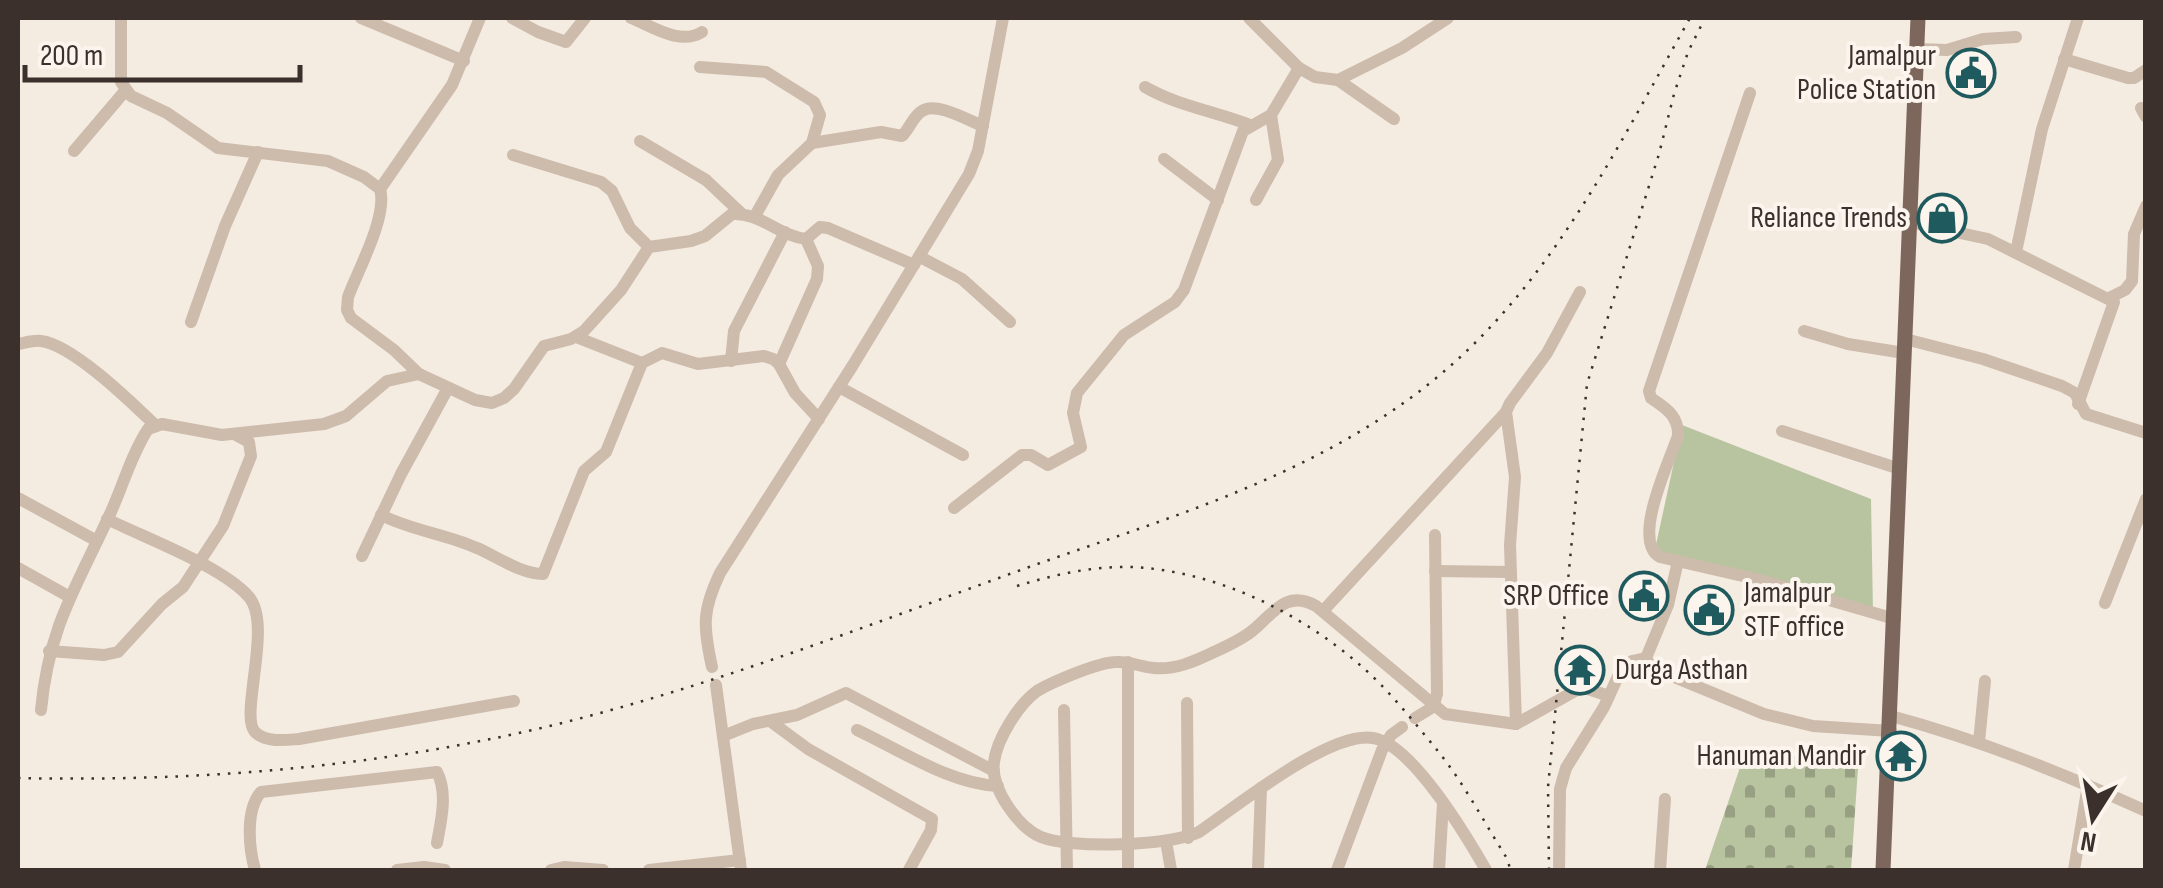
<svg xmlns="http://www.w3.org/2000/svg" width="2163" height="888" viewBox="0 0 2163 888" font-family="'Sofia Sans Condensed',sans-serif">
<defs>
<pattern id="cemetery-stones" width="16" height="16" patternUnits="userSpaceOnUse" patternTransform="scale(2.5)"><rect width="16" height="16" fill="#b8c4a0"/><path d="M2 7V4a2 2 0 0 1 4 0v3zM10 15v-3a2 2 0 0 1 4 0v3z" fill="#97a083"/></pattern>
</defs>
<rect width="100%" height="100%" fill="#f4ebe1"/>
<!-- grass -->
<path fill="#b8c4a0" d="M1682 425 1871 499 1873 613 1654 554Z"/>
<!-- cemetery -->
<path fill="url(#cemetery-stones)" d="M1747 747 1858 768 1851 870H1705Z"/>
<g fill="none" stroke-linecap="round" stroke-linejoin="round">
<!-- minor -->
<g stroke="#cdbbac" stroke-width="12">
<path d="M121 18V82L131 96 167 113 218 148 328 161 364 177 380 189C388 216 358 270 348 297L347 310 351 318 394 350 419 374 475 400 492 403 504 398 514 389 544 346 571 339 584 331 621 290 649 247 691 241 705 236 732 214C760 212 779 236 806 239L820 227 828 228 914 265"/>
<path d="M361 18 464 61"/>
<path d="M512 18 538 32 566 42 585 18"/>
<path d="M631 18C652 26 680 46 702 32"/>
<path d="M1249 18 1299 68 1315 77 1338 80 1402 48 1448 18"/>
<path d="M1917 49 1947 50 1983 39 2016 37"/>
<path d="M2064 59 2128 78H2134L2146 70"/>
<path d="M700 67 766 72 814 102 820 115 812 143"/>
<path d="M1338 80 1394 119"/>
<path d="M1145 87C1178 106 1214 111 1250 125"/>
<path d="M1750 93 1649 391 1651 398C1666 408 1679 416 1678 436 1669 462 1631 541 1660 557L1760 580 1895 619"/>
<path d="M2141 108 2146 117"/>
<path d="M640 141 706 180 741 213"/>
<path d="M74 151 125 91"/>
<path d="M513 155 601 182 612 191 630 228 649 247"/>
<path d="M1164 159 1218 200"/>
<path d="M380 189 452 85 480 18"/>
<path d="M1256 200 1278 160 1271 115"/>
<path d="M755 216 778 175 812 143 881 132 902 136C909 130 913 116 922 111 936 101 969 121 983 126"/>
<path d="M1909 222 1988 239 2114 302 2078 404"/>
<path d="M2016 252 2042 129 2078 18"/>
<path d="M920 257 962 279 1010 322"/>
<path d="M2109 298 2125 290 2132 281 2134 234 2146 206"/>
<path d="M191 322 225 226 258 152"/>
<path d="M1804 331 1848 344 1904 353"/>
<path d="M576 337 642 363 662 353 698 364 764 356 773 359 779 364 795 393 819 419"/>
<path d="M1905 339 1983 359 2062 386 2075 393 2086 414 2146 433"/>
<path d="M18 344C25 343 33 340 41 341 73 345 131 402 155 425"/>
<path d="M731 361 734 331 785 232"/>
<path d="M779 364 817 279 818 266 806 239"/>
<path d="M839 387 963 455"/>
<path d="M1782 431 1900 469"/>
<path d="M18 498 97 541"/>
<path d="M954 508 1022 455H1031L1048 465 1081 447 1073 413 1077 393 1124 335 1175 302 1184 290 1243 131 1271 115 1299 68"/>
<path d="M381 515C413 531 446 534 477 548 498 557 521 574 543 574L584 471 606 452 642 363"/>
<path d="M107 519C145 538 222 566 249 597 273 625 239 716 255 732 266 743 285 740 299 739L514 701"/>
<path d="M362 556 401 474 448 388"/>
<path d="M1678 561 1668 605 1646 658 1652 668 1764 714 1813 726 1891 731"/>
<path d="M18 568 68 596"/>
<path d="M1435 571 1511 572"/>
<path d="M2105 603 2146 499"/>
<path d="M1323 611 1506 412"/>
<path d="M49 651 104 655 118 652 162 604 183 587 223 526 251 456 249 442 234 434"/>
<path d="M712 667C703 626 702 611 720 573L853 365 969 174 978 151 1003 18"/>
<path d="M716 685 741 870"/>
<path d="M1187 703 1188 838"/>
<path d="M41 710C49 626 76 588 110 514 123 486 131 455 148 429L162 424 222 435 324 424 346 416 387 381 419 374"/>
<path d="M1064 710 1067 870"/>
<path d="M1891 716C1980 740 2062 773 2146 811"/>
<path d="M1415 718 1433 707 1437 694 1435 535"/>
<path d="M770 721 808 749 932 819 931 830 909 870"/>
<path d="M1516 724 1510 545 1515 477 1506 412 1510 403 1547 353 1580 292"/>
<path d="M857 730C900 750 950 784 998 786"/>
<path d="M723 736 753 724 797 715 846 693 994 771"/>
<path d="M1979 742 1985 681"/>
<path d="M1166 841 1171 870"/>
<path d="M255 870C249 849 245 810 261 792L437 772C448 793 441 821 437 843"/>
<path d="M397 870 424 867 445 870"/>
<path d="M551 870 564 867 603 870"/>
<path d="M649 870 740 860"/>
<path d="M1128 870V662"/>
<path d="M1258 870 1261 788"/>
<path d="M1337 870 1382 750 1391 735 1402 727"/>
<path d="M1439 870 1443 803"/>
<path d="M1486 870C1467 837 1412 744 1373 738 1329 731 1236 807 1199 832 1170 846 1070 849 1041 837 1018 827 990 788 994 762 997 739 1018 705 1037 691 1052 682 1099 662 1116 662 1129 661 1141 667 1154 668 1175 670 1193 662 1212 653 1225 647 1241 640 1252 631 1273 614 1286 589 1316 606L1445 714 1516 724 1582 687 1609 696"/>
<path d="M1559 870 1560 789 1566 768 1604 707 1620 672 1632 661 1646 658"/>
<path d="M1660 870 1665 799"/>
<path d="M2074 870 2088 785"/>
</g>
<!-- major -->
<path stroke="#7d675c" stroke-width="15" d="M1883 870 1918 18"/>
<!-- rail -->
<g stroke="#3b302b" stroke-width="2.5" stroke-dasharray="2.5 8" stroke-linecap="butt">
<path d="M1017 586C1053 575 1092 566 1130 567 1213 570 1298 611 1360 665 1388 689 1414 722 1437 750 1464 783 1485 824 1508 860L1510 870"/>
<path d="M18 778C200 782 381 767 558 724 719 684 874 623 1029 567 1173 516 1322 474 1441 374 1554 279 1619 144 1690 18"/>
<path d="M1549 870 1548 787 1587 384 1659 154 1674 94 1688 52 1705 18"/>
</g>
</g>
<!-- icons -->
<defs>
<g id="civic-ring" transform="scale(2.5)"><circle r="9.5" fill="#fbf5ee" stroke="#1f5a5e" stroke-width="1.5"/><path d="M-.6-6.5H3V-4.5H.6V-3L4-1V1h2V6H-6V1h2V-1L-.6-3ZM-1.2 2.5V6h2.4V2.5Z" fill="#1f5a5e"/></g>
<g id="shop-ring" transform="scale(2.5)"><circle r="9.5" fill="#fbf5ee" stroke="#1f5a5e" stroke-width="1.5"/><path d="M-5-2.5h2.3a2.7 3.5 0 0 1 5.4 0H5L5.5 6h-11ZM-1.5-2.5h3a1.5 2.3 0 0 0-3 0Z" fill="#1f5a5e"/></g>
<g id="temple-ring" transform="scale(2.5)"><circle r="9.5" fill="#fbf5ee" stroke="#1f5a5e" stroke-width="1.5"/><path d="M0-6L5-2H3V0L6.5 2.5H4V6H1.5V3h-3V6H-4V2.5H-6.5L-3 0V-2H-5Z" fill="#1f5a5e"/></g>
</defs>
<g fill-rule="evenodd">
<use href="#civic-ring" x="1971" y="73"/>
<use href="#shop-ring" x="1942" y="218"/>
<use href="#civic-ring" x="1644" y="596"/>
<use href="#civic-ring" x="1709" y="610"/>
<use href="#temple-ring" x="1580" y="670"/>
<use href="#temple-ring" x="1901" y="756"/>
</g>
<g text-anchor="middle" dominant-baseline="central" stroke-width="8" stroke-linejoin="round" paint-order="stroke">
<!-- poi labels -->
<g font-size="30" fill="#3b302b" stroke="#fbf5ee" text-anchor="end">
<text x="1936" y="56">Jamalpur<tspan x="1936" dy="34">Police Station</tspan></text>
<text x="1907" y="218">Reliance Trends</text>
<text x="1744" y="593" text-anchor="start">Jamalpur<tspan x="1744" dy="34">STF office</tspan></text>
<text x="1609" y="596">SRP Office</text>
<text x="1615" y="670" text-anchor="start">Durga Asthan</text>
<text x="1866" y="756">Hanuman Mandir</text>
</g>
</g>
<!-- border -->
<rect width="2163" height="888" fill="none" stroke="#3b302b" stroke-width="40"/>
<!-- north arrow -->
<g transform="translate(2093 818) rotate(191)" stroke="#fbf5ee" stroke-width="8" paint-order="stroke">
<path d="M0-8L18 38L0 25L-18 38Z" fill="#3b302b"/>
<text y="-15" font-size="28" font-weight="bold" text-anchor="middle" fill="#3b302b">N</text>
</g>
<!-- scale -->
<path d="M25 65v15h275v-15" fill="none" stroke="#3b302b" stroke-width="5"/>
<text x="40" y="65" font-size="30" fill="#3b302b" stroke="#fbf5ee" stroke-width="8" paint-order="stroke">200 m</text>
</svg>
